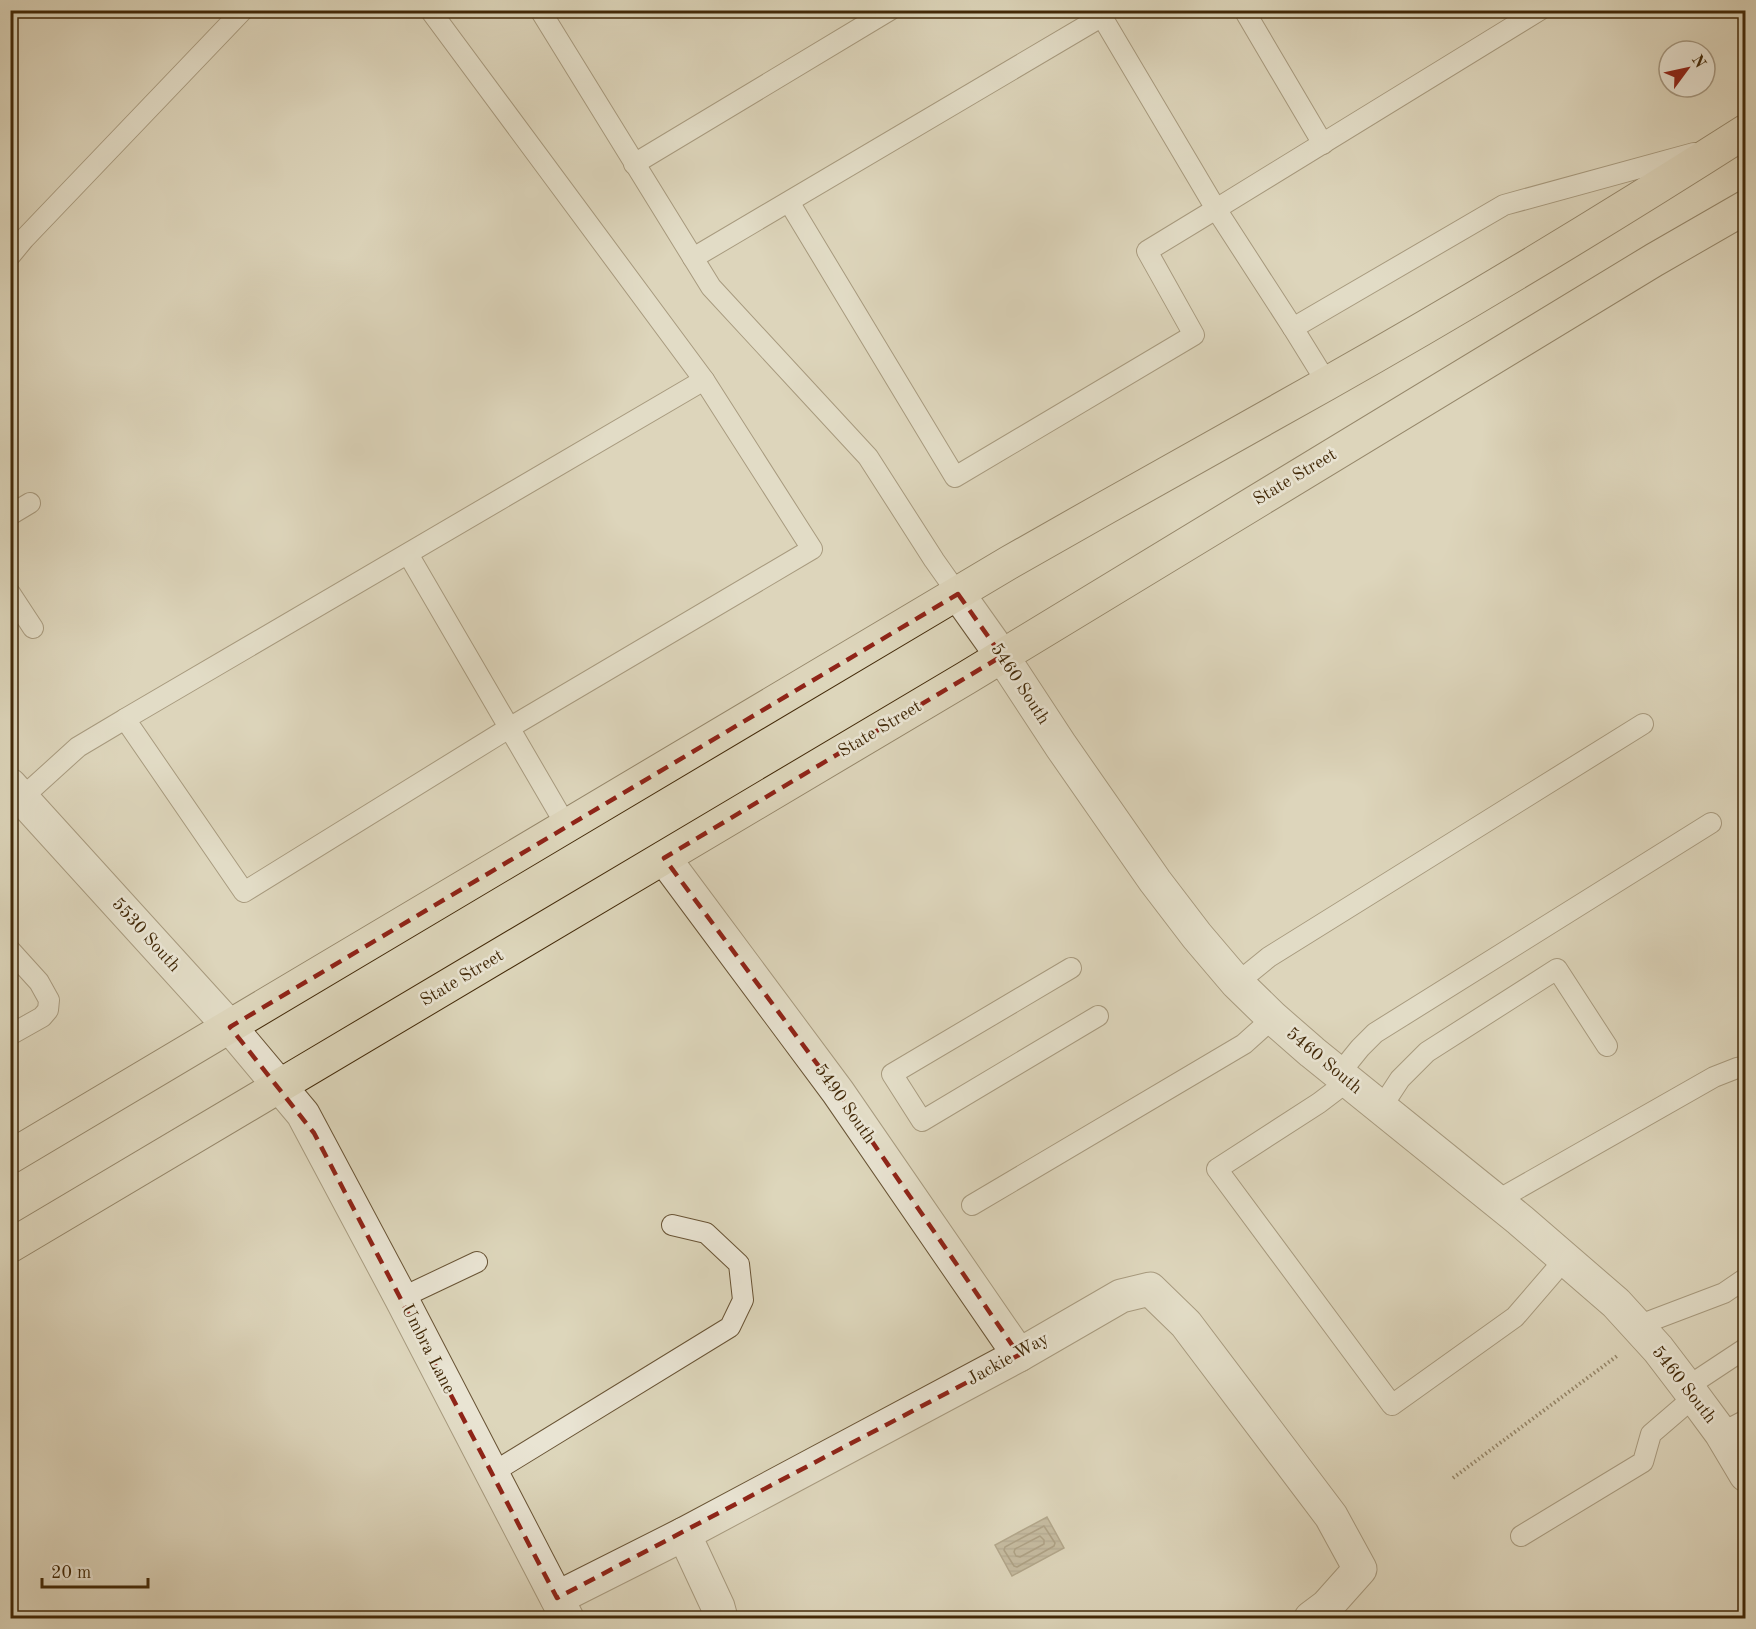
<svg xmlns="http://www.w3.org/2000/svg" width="1756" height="1629" viewBox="0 0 1756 1629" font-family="'Old Standard TT',serif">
<defs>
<pattern id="water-rules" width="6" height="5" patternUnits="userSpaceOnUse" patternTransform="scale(1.5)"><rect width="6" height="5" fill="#a89b7e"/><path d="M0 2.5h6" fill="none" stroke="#8a7e65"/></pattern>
</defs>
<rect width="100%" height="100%" fill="#ddd6bb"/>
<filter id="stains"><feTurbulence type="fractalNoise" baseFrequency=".00333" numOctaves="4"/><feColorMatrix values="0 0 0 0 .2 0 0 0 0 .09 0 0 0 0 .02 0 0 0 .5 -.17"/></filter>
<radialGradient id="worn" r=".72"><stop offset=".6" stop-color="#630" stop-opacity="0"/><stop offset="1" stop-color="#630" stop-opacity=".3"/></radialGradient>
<!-- water -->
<path fill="url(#water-rules)" stroke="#7f6d4f" stroke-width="1.5" d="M1047 1517 1064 1548 1012 1576 995 1545Z"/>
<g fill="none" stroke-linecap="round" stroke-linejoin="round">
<!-- shore -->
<g stroke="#756243" stroke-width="1.5">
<path d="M1044 1526 1055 1543 1054 1546 1017 1567 1014 1566 1004 1550 1005 1547Z"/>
<path d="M1040 1536 1044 1540V1544L1020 1557 1016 1556 1014 1552 1015 1549Z"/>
</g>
<!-- service casing -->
<g stroke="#695435" stroke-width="22">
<g id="service">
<path d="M430 10 704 380"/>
<path d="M540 10 711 287 868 457 934 560 958 594"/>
<path d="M1244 10 1323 144"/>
<path d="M1540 10 1216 209 1293 328 1504 205 1694 153"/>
<path d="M634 164 890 10"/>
<path d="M789 202 955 477 1194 335 1147 251 1216 209 1098 10"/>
<path d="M10 256 24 239 243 10"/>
<path d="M693 258 1101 17"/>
<path d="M1293 328 1327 383"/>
<path d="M704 380 812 549 509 728 244 892 125 719Z"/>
<path d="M10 515 30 503"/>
<path d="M408 554 567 827"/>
<path d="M10 593 33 628"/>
<path d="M14 805 78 747 125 719"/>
<path d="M10 950 39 982 49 1000 48 1010 42 1017 10 1035"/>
<path d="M1071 968 892 1074 922 1121 1098 1016"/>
<path d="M1237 983 1269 957 1643 724"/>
<path d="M1339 1074 1360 1048 1375 1033 1711 823"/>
<path d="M1348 1081 1319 1103 1217 1169 1392 1405 1515 1317 1565 1259"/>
<path d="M1381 1108 1400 1079 1427 1052 1557 969 1607 1046"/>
<path d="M1496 1201 1714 1077 1737 1068 1746 1066"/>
<path d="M972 1205 1244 1044 1273 1018"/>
<path d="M401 1298 477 1262"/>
<path d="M1637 1326 1724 1293 1746 1278"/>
<path d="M1687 1387 1746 1348"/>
<path d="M1721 1433 1746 1420"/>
<path d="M492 1473 730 1327 743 1300 739 1264 706 1233 672 1225"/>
<path d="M1521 1536 1643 1462 1651 1434 1694 1397"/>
</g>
</g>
<!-- minor casing -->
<g stroke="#695435" stroke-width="35">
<g id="minor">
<path d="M958 594 1002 656 1061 746 1155 881 1197 936 1237 983 1273 1018 1312 1052 1520 1220 1616 1303 1658 1349 1687 1387 1721 1433 1746 1475"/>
<path d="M10 785 230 1027 303 1114 401 1298 567 1618"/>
<path d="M664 858 838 1092 1019 1355"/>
<path d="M684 1534 718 1607 721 1618"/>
<path d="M557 1598 684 1534 1019 1355 1121 1296 1150 1289 1186 1324 1331 1516 1360 1569 1327 1606 1311 1618"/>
</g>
</g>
<!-- primary casing -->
<g stroke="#422908" stroke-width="35">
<g id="primary">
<path d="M10 1157 1010 562C1115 502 1221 443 1326 384 1468 304 1608 219 1746 131"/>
<path d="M10 1246 966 678 1654 260 1746 207"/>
</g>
</g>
<!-- path -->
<path stroke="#422908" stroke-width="4" stroke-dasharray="1.5 3" stroke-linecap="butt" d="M1453 1478 1617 1356"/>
<!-- service -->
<use href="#service" stroke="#e9e4d3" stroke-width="20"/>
<!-- minor -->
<use href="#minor" stroke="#e9e4d3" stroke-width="33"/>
<!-- primary -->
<use href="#primary" stroke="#ddd6bb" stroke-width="33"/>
</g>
<!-- marked area -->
<path d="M0 0H1756V1629H0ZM958 594 1002 656 664 858 838 1092 1019 1355 557 1598 314 1133 230 1027Z" fill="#ddd6bb" fill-opacity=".55" fill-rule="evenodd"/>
<path fill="none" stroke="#8f2418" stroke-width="4.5" stroke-dasharray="12 8" stroke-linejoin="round" d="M958 594 1002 656 664 858 838 1092 1019 1355 557 1598 314 1133 230 1027Z"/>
<g text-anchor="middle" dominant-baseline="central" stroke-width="5" stroke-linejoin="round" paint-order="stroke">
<!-- street labels -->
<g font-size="18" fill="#422908" stroke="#e9e4d3">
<text transform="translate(1295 477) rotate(-31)">State Street</text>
<text transform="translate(1020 684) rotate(57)">5460 South</text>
<text transform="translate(880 729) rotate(-31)">State Street</text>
<text transform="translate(146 935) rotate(48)">5530 South</text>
<text transform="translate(462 978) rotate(-31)">State Street</text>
<text transform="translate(1324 1061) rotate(40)">5460 South</text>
<text transform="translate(845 1104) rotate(55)">5490 South</text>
<text transform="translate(428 1349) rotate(63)">Umbra Lane</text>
<text transform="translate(1008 1359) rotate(-29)">Jackie Way</text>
<text transform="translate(1684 1385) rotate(52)">5460 South</text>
</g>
</g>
<!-- margin -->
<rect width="1756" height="1629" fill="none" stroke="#ddd6bb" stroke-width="36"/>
<rect x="12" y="12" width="1732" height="1605" fill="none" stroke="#422908" stroke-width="3"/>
<rect x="18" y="18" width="1720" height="1593" fill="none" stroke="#422908" stroke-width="1.5"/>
<!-- north arrow -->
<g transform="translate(1687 69) rotate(57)"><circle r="28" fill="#e9e4d3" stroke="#a69982" stroke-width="1.5"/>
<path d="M0-4.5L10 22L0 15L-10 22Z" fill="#8f2418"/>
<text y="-9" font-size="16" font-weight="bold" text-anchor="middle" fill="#422908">N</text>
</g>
<!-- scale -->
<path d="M42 1578v9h106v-9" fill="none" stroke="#422908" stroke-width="3"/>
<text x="51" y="1578" font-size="18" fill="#422908" stroke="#e9e4d3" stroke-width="4.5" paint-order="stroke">20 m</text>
<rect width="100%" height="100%" filter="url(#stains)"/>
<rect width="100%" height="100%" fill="url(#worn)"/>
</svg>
